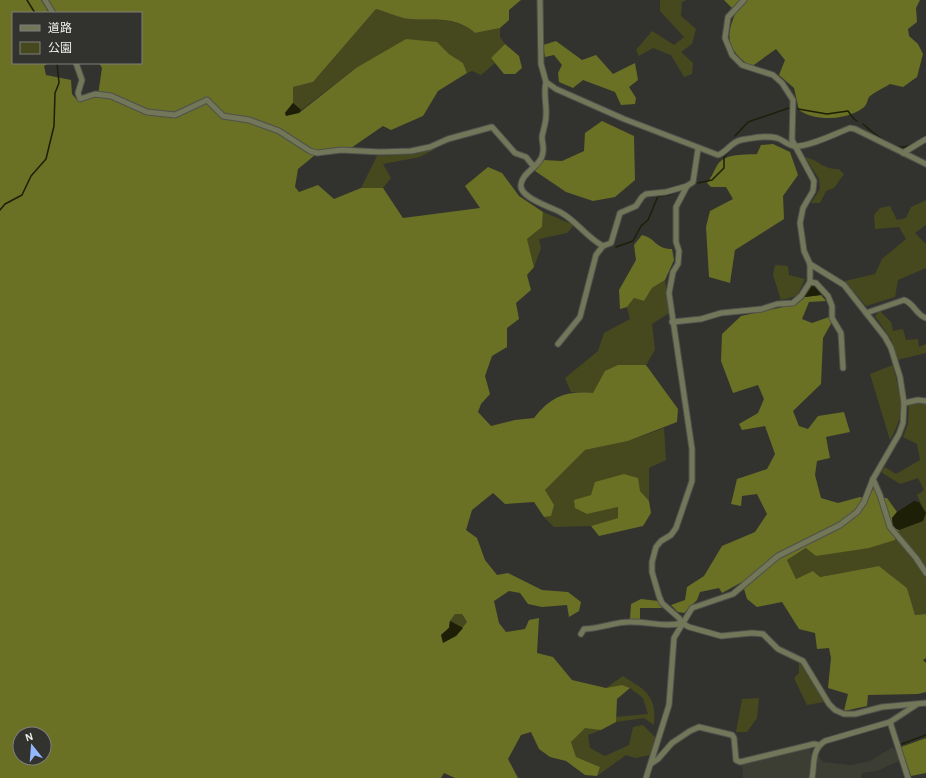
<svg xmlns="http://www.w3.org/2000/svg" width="926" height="778" viewBox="0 0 926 778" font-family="'Alegreya Sans','Noto Sans JP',sans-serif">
<rect width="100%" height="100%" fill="#32332f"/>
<!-- built -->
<g fill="#3c3d33">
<path d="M811 746 810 778H743L742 763Z"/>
<path d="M893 747 901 760 877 771 862 773 861 778H814L817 754 823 762 851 765 870 761Z"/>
</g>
<!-- green -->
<g fill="#46491d">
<path d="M660 0H686L682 2 681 16 696 29 692 44 681 52 693 63 692 74 684 77 671 55 653 48 639 56 636 50 652 31 674 45 684 37 660 11Z"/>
<path d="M376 9C387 12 399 18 410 19 433 21 456 16 475 33L500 28V37L505 44 491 58 495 63 481 75 472 71 467 73 463 63 449 54 437 42 356 68 301 110 293 103V87L313 82Z"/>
<path d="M435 149 420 157 383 164 391 178 383 188H361L377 156 410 154Z"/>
<path d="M805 157C821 161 821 169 839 169L844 174 834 188 826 191 820 203H811L820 189 819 179Z"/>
<path d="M926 200V225L915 233 926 244V268L898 280 895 297 866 306 845 281 875 274 882 259 906 239 899 227 875 229 874 215 880 208 890 206 897 220 906 218 911 207Z"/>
<path d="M543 212 574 225 567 233 539 239 541 248 534 267 527 239 542 227Z"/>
<path d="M775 265 788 266 789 275 805 279 797 296 781 300 773 275Z"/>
<path d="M665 280 669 313 652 324 655 350 646 365H618L593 393 571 392 565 378 598 351 604 333 630 319 627 307 634 298 644 301 652 288Z"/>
<path d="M880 311 891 322 893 331 903 329 906 340 918 339 919 347 926 344V353L897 360 891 339 875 316Z"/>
<path d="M893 365C900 397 908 409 890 440L870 374Z"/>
<path d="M909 403 926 404V614L915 615 907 588 879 566 820 577 813 571 796 579 787 560 807 548 895 540 899 530 923 521 925 513 917 495 924 490 918 478 900 484 881 472 885 467 896 474 920 460 917 444 903 437 908 424Z"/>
<path d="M664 428 666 460 649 468V501L640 491 587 514 618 507V518L591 526 554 527 544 517 551 516 545 490 585 450 628 441Z"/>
<path d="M455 614H462L467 622 463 628 450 621Z"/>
<path d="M799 661 824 702 807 705 794 678 799 673Z"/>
<path d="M623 676C645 690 657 695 654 725L644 718 616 722 615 717 648 714 643 698 630 688 622 685 606 688Z"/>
<path d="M759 698 757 718 747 732H736L742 699Z"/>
<path d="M643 725 656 738 650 755 635 758 626 755 597 776 600 767 576 757 571 742 585 727 601 730 588 735 590 748 605 756 629 745 633 727Z"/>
</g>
<!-- forest -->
<g fill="#6a7024" fill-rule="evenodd">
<path d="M0 0H41L49 13H13V63H49L44 66 46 75 71 80 72 94 78 101 98 95 102 68 99 63H141V13H55L47 0H521L509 10V20L500 28 475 33C455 15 433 21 410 19 399 18 387 12 376 9L313 82 293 87V103L285 113H299L356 68 406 39 437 42 449 54 463 63 467 73 438 91 423 116 391 130 383 126 351 148 320 151 298 169 295 187 299 192 318 185 334 199 361 188H383L403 218 480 208 465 186 488 167 502 173 519 196 543 212 542 227 527 239 534 267 527 275 531 290 516 303 519 319 507 328V347L492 356 485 376 490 394 481 404 478 412 491 426 515 420 534 418C552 396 565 391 593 393L605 371 618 365H646L678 409 677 422 628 441 585 450 545 490 554 505 551 516 544 517 534 502 505 504 493 493 472 510 466 530 477 538 485 560 497 575 508 573 542 590 568 592 581 602 579 611 569 617 567 605 542 607 528 604 520 593 509 591 494 601 499 623 506 632 525 629 529 620 539 618 537 653 553 657 572 680 606 688 622 685 630 688 617 699 616 722 601 730 585 728 571 742 576 757 600 767 597 776 585 775 566 761 550 757 539 749 531 732 521 735 508 759 518 778H455L444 773 441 778H0ZM455 614H462L467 622 456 636 441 635 449 628 450 621ZM20 734H44V758H20Z"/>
<path d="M724 0H920L916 8 917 22 908 29 909 36 918 44 923 54 917 77 903 87 890 84C884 88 874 92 869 97 867 101 867 105 863 108 847 120 815 122 799 110L794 88 779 75 785 60 776 49 751 67C728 50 724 39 736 12Z"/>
<path d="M556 41 582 60 596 55 613 74 635 63 638 80 629 87 636 98 635 104 621 105 615 92 583 80 573 88 559 82 558 73 562 65 554 55 545 57 543 45Z"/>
<path d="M505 44 519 56 522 68 515 74H504L491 58Z"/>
<path d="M602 121 634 136 635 180 615 197 593 201 566 192 535 171 543 160 562 161 584 151 585 133Z"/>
<path d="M773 144 790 152 798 175 783 196 784 219 735 250 730 283 709 277 706 227 710 211 733 199 726 187H711L707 183C712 177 714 170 718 164 726 153 745 155 757 154L761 145Z"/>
<path d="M642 235C656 238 655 249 672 249L674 260 665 280 652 288 644 301 634 298 627 307 620 309 619 290 636 260 634 245Z"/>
<path d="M821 295 826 301 809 302 802 319 812 323 829 317 832 322 823 338 821 384 793 411 799 426 808 429 818 416 844 412 850 432 826 437 830 458 817 461 815 475 821 498 838 503 860 497 868 499 874 487 879 498H887L897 512 892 518 893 527 899 530 895 540 869 548 816 556 806 548 787 560 796 579 813 571 820 577 879 566 907 588 915 615 926 614V658L923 660 926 663V692L918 694 868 695 867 706 844 711 848 694 828 688 831 658 829 648 817 649 815 633 799 629 782 602 757 607 747 599 742 582 722 593 719 588 700 592 697 600 684 613 678 612 671 605 685 600 687 587 704 576 722 546 755 532 767 514 757 494 742 496 741 506 731 504 737 479 767 469 775 454 765 426 742 430 739 424 758 413 764 399 758 385 733 393 721 361 722 334 741 316 797 304 805 297Z"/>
<path d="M624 474 638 478 640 491 649 501 651 513 643 526 599 536 591 526 618 518V507L587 514 575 508 574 500 591 495 595 482Z"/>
<path d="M641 599 658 601 662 608H640V620L630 619 631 604Z"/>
<path d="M926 738V773L911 776 901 747Z"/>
</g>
<!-- water -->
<g fill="#1d1f07">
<path d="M293 103 301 110 299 113 286 116 285 113Z"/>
<path d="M815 286 821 295 805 297 809 287Z"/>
<path d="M914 501 919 502 926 513 923 521 899 530 893 527 892 518 897 512Z"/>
<path d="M450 621 463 628 456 636 443 643 441 635 449 628Z"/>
</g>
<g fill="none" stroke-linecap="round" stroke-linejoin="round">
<!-- stream -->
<g stroke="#1d1f07" stroke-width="1.5">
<path d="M27 0 35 13"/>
<path d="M798 109 827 114 848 111 854 119 857 121"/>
<path d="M863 124C871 131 892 149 904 147 911 146 920 140 926 135"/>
<path d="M735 136 748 122 789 108"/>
<path d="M698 183 712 180 724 168V157L733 147"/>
<path d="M0 210 5 204 22 195 31 176 46 159 54 126 55 93 59 83 57 63"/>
<path d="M616 247 633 241 641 226 648 220 658 196 668 195 675 192"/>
<path d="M899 745 926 735"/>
</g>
<!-- minor casing -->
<g stroke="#50514d" stroke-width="7">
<g id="minor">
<path d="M45 0 53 13"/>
<path d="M540 0 541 64 546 82 556 89 624 119 718 155C727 152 731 142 741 140 752 138 766 135 777 138 783 140 788 145 794 146 807 148 837 133 850 128L855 129 926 164"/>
<path d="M76 63 82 80 78 93 80 99 95 94 111 96 147 112 175 115 207 100 223 116 249 120 279 131 310 151 317 153 341 150 380 152 411 151 430 147 448 139 492 127 515 153 526 157 534 167"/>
<path d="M546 82C543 94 547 104 546 116 546 123 543 130 542 137 542 142 544 147 543 152 542 166 523 171 521 184 518 197 550 207 560 212 577 221 586 237 603 246L611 243 620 213 636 206 642 197 646 194 666 192 687 186 693 182 698 149"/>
<path d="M903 153 926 139"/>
<path d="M687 186 676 207V242L679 251 678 264 673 272 669 293 692 449V481L676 528 671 535 661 541 656 547 652 562V572L659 596 662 603 679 618 682 623 689 627 721 636 752 633 763 634 778 649 803 661 829 704 835 710 844 714H855L882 707 926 703"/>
<path d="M810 282 816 283 828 296 832 306V318L841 333 843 368"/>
<path d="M866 313 904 300C914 303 916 315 926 318"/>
<path d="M672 322 701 319 721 313 762 309 777 304 793 303 801 296 810 282V264L804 251 800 223 803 208 813 191 814 181 792 140 793 100 782 83 773 75 742 65 732 55 725 38 728 17 744 0"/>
<path d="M558 344 580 317 596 255 603 246"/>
<path d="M904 403 918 400 926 401"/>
<path d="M873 479 880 495 890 527 916 558 926 573"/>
<path d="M581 634 584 629C600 629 614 622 629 622 647 621 665 628 682 623"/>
<path d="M890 722 908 778"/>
<path d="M652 763 658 759 672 743 690 731 699 727 732 735 734 738 736 760 740 762 814 744 819 745"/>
<path d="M646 778 669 705 674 638 692 608 733 594 778 556 840 525 857 512 864 502 873 479 899 434 903 423 904 403 900 377 891 348 885 337 844 285 810 264"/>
<path d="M812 778C815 764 811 750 825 741L890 722 916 705"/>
</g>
</g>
<!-- minor -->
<use href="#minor" stroke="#737759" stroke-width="5"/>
</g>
<!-- legend -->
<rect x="12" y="12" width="130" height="52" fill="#32332f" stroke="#7e7f7b"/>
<rect x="20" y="25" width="20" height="6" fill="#737759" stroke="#7e7f7b"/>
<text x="48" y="32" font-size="12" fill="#eff0ed">道路</text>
<rect x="20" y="42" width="20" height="12" fill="#46491d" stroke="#7e7f7b"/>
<text x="48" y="52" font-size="12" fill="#eff0ed">公園</text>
<!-- north arrow -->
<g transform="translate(32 746) rotate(343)"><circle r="19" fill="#32332f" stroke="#7e7f7b"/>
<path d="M0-3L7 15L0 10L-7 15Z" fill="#93b7fd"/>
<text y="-6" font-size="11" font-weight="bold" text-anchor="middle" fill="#eff0ed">N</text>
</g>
</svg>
